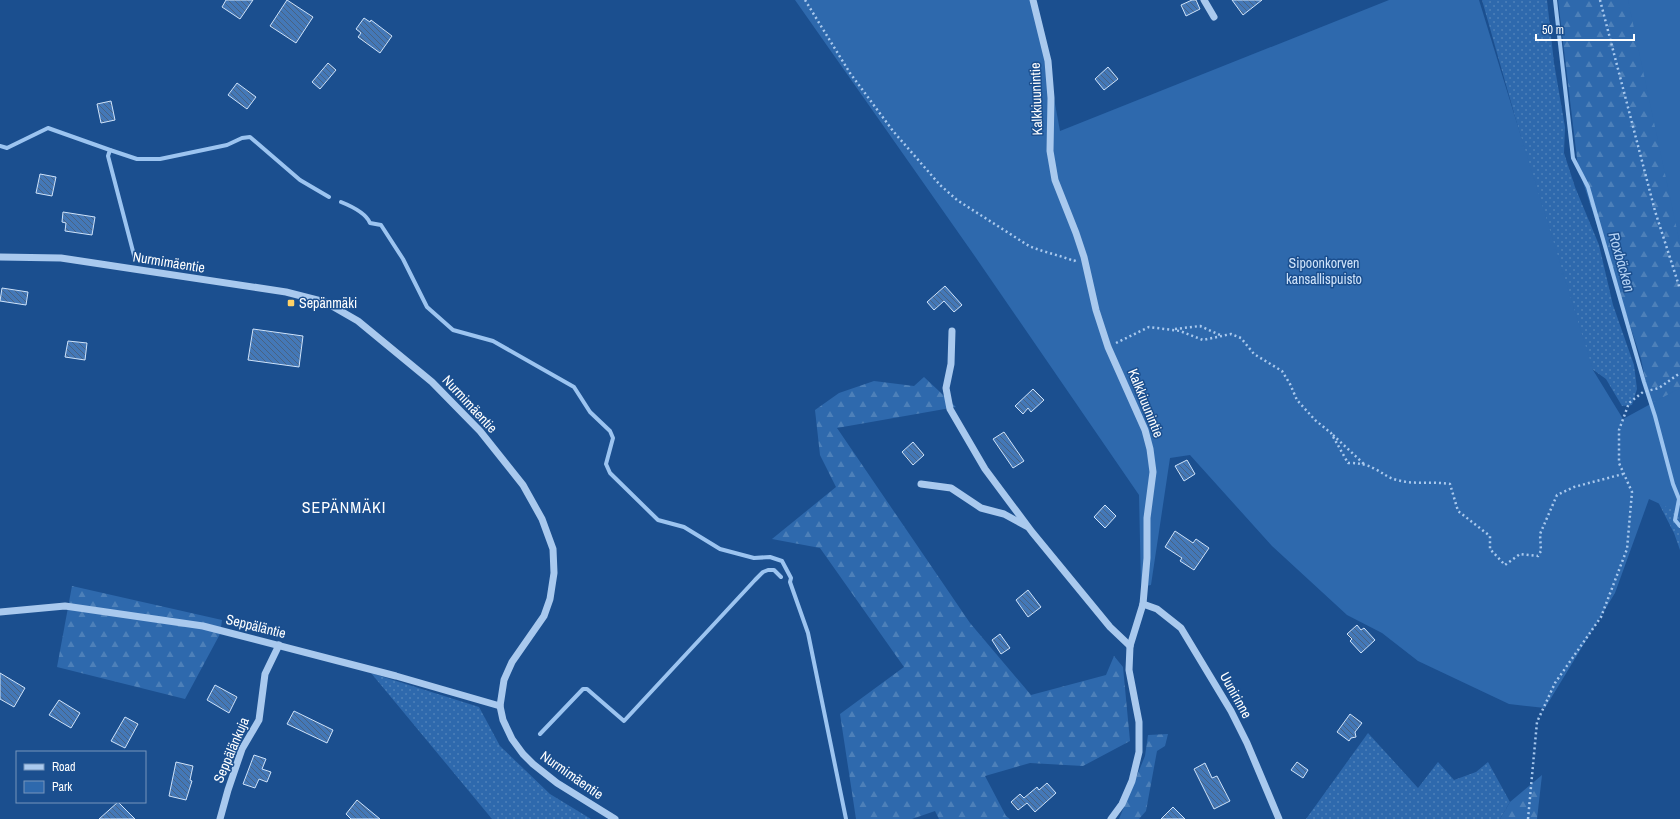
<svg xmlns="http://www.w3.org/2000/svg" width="1680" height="819" viewBox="0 0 1680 819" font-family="'Archivo Narrow',sans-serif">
<defs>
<pattern id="grass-dots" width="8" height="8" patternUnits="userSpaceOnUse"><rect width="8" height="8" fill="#2e69ad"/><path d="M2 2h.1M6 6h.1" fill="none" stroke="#4d80b9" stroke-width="1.8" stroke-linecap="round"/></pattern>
<pattern id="forest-firs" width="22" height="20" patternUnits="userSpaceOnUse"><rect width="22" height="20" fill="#2e69ad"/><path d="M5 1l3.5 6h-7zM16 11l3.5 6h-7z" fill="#4d80b9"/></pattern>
<pattern id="building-back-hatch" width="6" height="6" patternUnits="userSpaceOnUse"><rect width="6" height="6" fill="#4478b7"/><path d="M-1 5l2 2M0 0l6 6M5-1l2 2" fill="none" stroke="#486282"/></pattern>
</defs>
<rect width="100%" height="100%" fill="#1b4f8f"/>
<!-- grass -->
<g fill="url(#grass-dots)">
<path d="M1482 0H1547L1554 63 1565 127 1564 153 1575 187 1599 245 1613 305 1634 365 1637 389 1632 405 1622 406 1606 379 1585 364Z"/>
<path d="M1654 494 1680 506V550L1674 533Z"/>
<path d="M371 673 479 707 500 746 550 794 591 819H492Z"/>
<path d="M1368 733 1418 788 1438 762 1454 780 1476 772 1488 762 1510 802 1500 819H1306Z"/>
</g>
<!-- forest -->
<g fill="url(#forest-firs)">
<path d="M1558 0H1680V506L1669 494 1641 359 1578 167Z"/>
<path d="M924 377 956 407 837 428 970 623 1031 695 1106 675 1114 656 1123 667 1130 741 1083 766 1030 763 985 776 1006 816 1010 819H939L935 811 912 819H856L840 714 904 667 820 548 772 539 836 487 820 455 815 410 839 393 874 381 914 386Z"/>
<path d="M72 586 222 620 220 634 185 699 57 667Z"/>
<path d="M1168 734 1165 746 1157 751 1146 811 1139 819H1119L1145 756 1148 735Z"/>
<path d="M1542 775 1537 819H1500L1510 802Z"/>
</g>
<!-- park -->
<g fill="#2e69ad">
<path d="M795 0H1036L1060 131 1389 0H1479L1593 370 1623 419 1680 388V513L1649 499 1615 593 1545 708 1509 704 1418 661 1382 633 1347 615 1272 546 1190 455 1170 458 1151 585 1141 587 1139 495 974 255Z"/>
<path d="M1628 0H1680V244Z"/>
</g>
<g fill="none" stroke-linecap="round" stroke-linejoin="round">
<!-- stream -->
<g stroke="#9cc4f0" stroke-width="4">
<path d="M1555 0 1573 158 1588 187 1644 382 1655 416 1673 484 1679 499 1675 520 1680 526"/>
<path d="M0 146 7 148 48 128 110 150 137 159H160L227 145 242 138 250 137 300 180 329 197"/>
<path d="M110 150 108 156 135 259"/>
<path d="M341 202C351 206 366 213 370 223L381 225 403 259 427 307 453 330 493 341 574 387 590 412 610 431 613 438 606 464 610 473 658 520 684 527 720 549 754 558 770 557 782 561 791 578 790 582 808 633 846 819"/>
<path d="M540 734 583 689H587L624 721 755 580 763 572 768 570H774L781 577"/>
</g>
</g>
<!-- building -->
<g fill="url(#building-back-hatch)" stroke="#cfe3fa">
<path d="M226 0H253L240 19 222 7Z"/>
<path d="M287 0 313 17 296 43 270 26Z"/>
<path d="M1192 0H1196L1200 9 1186 16 1181 5Z"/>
<path d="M1232 0H1262L1243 15Z"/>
<path d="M364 18 370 22 371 20 392 36 380 53 358 37 361 33 356 29Z"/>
<path d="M328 63 336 70 320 89 312 82Z"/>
<path d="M1108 67 1118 79 1104 90 1095 79Z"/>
<path d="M237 83 256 97 247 109 228 95Z"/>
<path d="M111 101 115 120 101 123 97 104Z"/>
<path d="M40 174 56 177 52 196 36 193Z"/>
<path d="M63 212 95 217 92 235 65 231 66 223 62 222Z"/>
<path d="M945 286 962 305 954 312 944 301 934 310 927 302Z"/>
<path d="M2 288 28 292 26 305 0 301Z"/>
<path d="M253 329 303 336 299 367 248 360Z"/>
<path d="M68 341 87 343 85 360 65 357Z"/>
<path d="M1033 389 1044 400 1031 412 1028 408 1023 414 1015 406Z"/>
<path d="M1004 432 1024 461 1013 468 993 439Z"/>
<path d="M913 442 924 455 913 465 902 452Z"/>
<path d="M1187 460 1195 474 1184 481 1175 466Z"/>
<path d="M1105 505 1116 516 1105 528 1094 517Z"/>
<path d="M1175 531 1193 543 1196 539 1209 548 1194 570 1180 561 1182 558 1165 547Z"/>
<path d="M1028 590 1041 607 1028 617 1016 600Z"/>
<path d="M1357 625 1361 630 1364 628 1375 640 1361 653 1350 641 1352 639 1347 634Z"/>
<path d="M1000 634 1010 648 1001 654 992 640Z"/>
<path d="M0 673 25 688 14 707 0 699Z"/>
<path d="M215 685 237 697 229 713 207 700Z"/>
<path d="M59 700 80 713 71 728 49 715Z"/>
<path d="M294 711 333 730 327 743 287 724Z"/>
<path d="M1350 714 1362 723 1355 732 1356 737 1351 738 1349 741 1337 732Z"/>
<path d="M125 717 138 724 125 748 111 741Z"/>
<path d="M254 755 266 759 262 769 271 772 267 782 259 779 255 788 243 784Z"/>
<path d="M176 762 193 766 190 780 192 781 186 800 169 796Z"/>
<path d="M1297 762 1308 770 1303 778 1291 770Z"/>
<path d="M1205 763 1212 778 1217 776 1230 801 1214 809 1194 769Z"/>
<path d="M1047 783 1056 793 1035 812 1027 803 1018 810 1011 802 1020 794 1024 798 1037 787 1039 790Z"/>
<path d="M357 800 380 819H351L346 814Z"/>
<path d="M118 802 135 819H99Z"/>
<path d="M1173 807 1185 819H1161Z"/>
</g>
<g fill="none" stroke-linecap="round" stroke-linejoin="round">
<!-- path -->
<g stroke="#a9c9ee" stroke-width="2.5" stroke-dasharray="2 3" stroke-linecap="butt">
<path d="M805 0 850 73 893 131 940 185 957 200 1029 246C1043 252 1059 255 1074 261L1076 260"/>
<path d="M1600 0 1655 211 1680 289"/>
<path d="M1175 329 1200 326 1220 335"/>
<path d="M1116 343 1149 327 1180 331 1203 340 1231 334 1241 338 1254 354 1282 371 1290 384 1297 400 1315 420 1331 433 1348 463C1358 463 1366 464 1375 469 1383 473 1388 478 1397 480 1414 485 1432 481 1450 484L1458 511 1490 536V549L1505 565 1520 554 1538 556 1541 551 1540 534 1557 495 1574 487 1623 474"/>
<path d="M1333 435 1364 464"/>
<path d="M1528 819 1537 722 1555 683 1601 617 1627 549 1632 492 1619 463V430L1629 403 1643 392 1659 388 1680 373"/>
</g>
<!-- minor -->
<g stroke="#a9c9ee" stroke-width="7">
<path d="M1033 0 1048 61 1051 98 1050 151 1055 180 1076 233 1084 257 1096 310 1108 347 1145 430 1150 449 1153 472 1147 518V558L1143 604 1130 646 1129 670 1139 722V752L1132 781 1122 804 1111 819"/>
<path d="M1204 0 1214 17"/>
<path d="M0 257 61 258 286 292 325 302 358 321 432 382 480 431 523 485 542 519 553 549 554 573 550 599 544 616 512 662 504 680 500 706 503 720 512 739 523 754 533 764 557 783 615 819"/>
<path d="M952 331 951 364 946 388 950 409 985 469 1032 532 1110 627 1130 646"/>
<path d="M921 484 951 488 981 508 1004 514 1026 526"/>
<path d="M1143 604 1157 609 1181 628 1231 711 1247 743 1279 819"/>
<path d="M0 612 65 606 203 626 396 676 500 706"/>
<path d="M220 819 228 790 242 749 259 720 265 674 279 645"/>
</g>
</g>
<!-- markers -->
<rect fill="#ffd166" stroke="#1b4f8f" stroke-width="1.5" x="287" y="299" width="8" height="8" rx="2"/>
<g text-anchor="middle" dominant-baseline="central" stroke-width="3" stroke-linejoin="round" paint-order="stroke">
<!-- street labels -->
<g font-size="14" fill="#fff" stroke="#1b4f8f">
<text transform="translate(1036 99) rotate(-92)">Kalkkiuunintie</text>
<text transform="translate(169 262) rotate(9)">Nurmimäentie</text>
<text transform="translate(1146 403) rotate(68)">Kalkkiuunintie</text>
<text transform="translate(470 404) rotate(47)">Nurmimäentie</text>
<text transform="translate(256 626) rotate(14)">Seppäläntie</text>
<text transform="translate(1236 695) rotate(61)">Uunirinne</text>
<text transform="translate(231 750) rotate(-67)">Seppälänkuja</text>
<text transform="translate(572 775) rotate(35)">Nurmimäentie</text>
</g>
<!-- park labels -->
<g font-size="14" fill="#cfe3fa" stroke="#1b4f8f">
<text x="1324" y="263">Sipoonkorven<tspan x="1324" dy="16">kansallispuisto</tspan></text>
</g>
<!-- poi labels -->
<g font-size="14" fill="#fff" stroke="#1b4f8f" text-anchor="start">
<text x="299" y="303">Sepänmäki</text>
</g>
<!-- water labels -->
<g font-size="15" font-style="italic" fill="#b5d3f5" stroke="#1b4f8f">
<text transform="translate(1622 262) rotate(74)">Roxbäcken</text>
</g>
<!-- quarter labels -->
<g font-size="16" letter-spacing="1" fill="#fff" stroke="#1b4f8f">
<text x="344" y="507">SEPÄNMÄKI</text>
</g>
</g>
<!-- legend -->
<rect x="16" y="751" width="130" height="52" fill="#1b4f8f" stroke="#7695bc"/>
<rect x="24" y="764" width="20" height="6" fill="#a9c9ee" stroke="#7695bc"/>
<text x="52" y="771" font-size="12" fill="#ffffff">Road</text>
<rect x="24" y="781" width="20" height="12" fill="#2e69ad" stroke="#7695bc"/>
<text x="52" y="791" font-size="12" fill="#ffffff">Park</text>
<!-- scale -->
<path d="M1536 34v6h98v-6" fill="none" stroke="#ffffff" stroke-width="2"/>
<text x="1542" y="34" font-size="12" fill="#ffffff" stroke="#1b4f8f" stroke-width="3" paint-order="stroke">50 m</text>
</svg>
